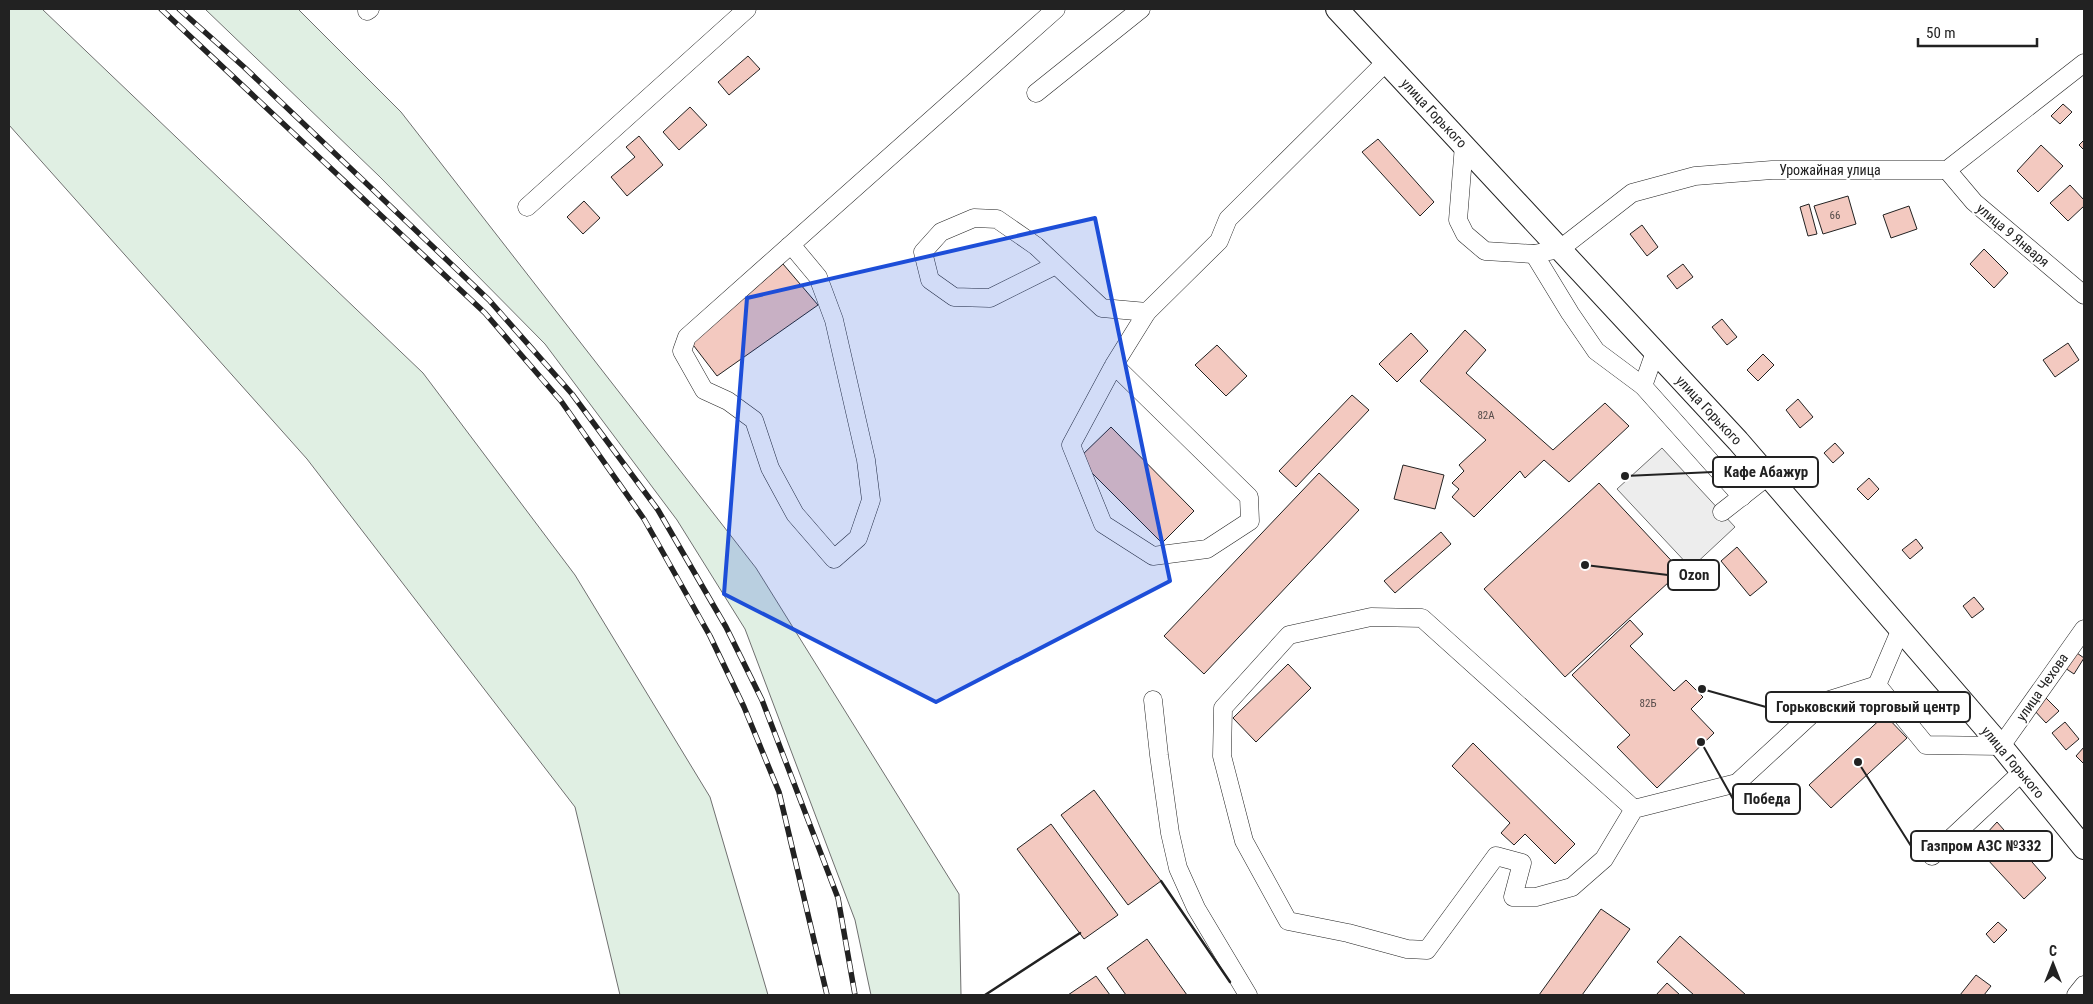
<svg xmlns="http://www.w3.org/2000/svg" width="2093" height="1004" viewBox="0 0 2093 1004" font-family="'Roboto Condensed',sans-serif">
<rect width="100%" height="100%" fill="#fff"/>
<!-- green -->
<g fill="#e0efe3" stroke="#6f6f6f">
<path d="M9 9H42L423 373 575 575 710 797 768 995H620L575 807 307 459 9 125Z"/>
<path d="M205 9H298L401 112 756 568 959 894 961 995H871L855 920 745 629 677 520 545 344 379 176Z"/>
</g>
<!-- parking -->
<path fill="#ededed" stroke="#6f6f6f" d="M1662 448 1735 527 1691 568 1617 489Z"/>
<!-- building -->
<g fill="#f3c9c0" stroke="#222">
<path d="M748 56 760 69 729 95 718 82Z"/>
<path d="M2063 104 2072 112 2060 124 2051 116Z"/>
<path d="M690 107 707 125 679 150 663 132Z"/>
<path d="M639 136 663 165 627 196 611 177 635 157 626 147Z"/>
<path d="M1378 139 1434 202 1420 216 1362 152Z"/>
<path d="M2084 140V150L2079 145Z"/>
<path d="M2041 145 2063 166 2038 192 2017 171Z"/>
<path d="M2070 185 2084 200V206L2068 221 2050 203Z"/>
<path d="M1848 196 1856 224 1823 234 1814 206Z"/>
<path d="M584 201 600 218 583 234 567 217Z"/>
<path d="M1809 204 1817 234 1808 236 1800 207Z"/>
<path d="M1909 206 1917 229 1891 238 1883 215Z"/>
<path d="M1642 225 1658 247 1647 256 1630 234Z"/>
<path d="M1984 249 2008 273 1994 288 1970 264Z"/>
<path d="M783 264 818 305 717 376 687 337 710 327Z"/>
<path d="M1683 264 1693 277 1677 289 1667 276Z"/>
<path d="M1722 319 1737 337 1727 345 1712 327Z"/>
<path d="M1465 330 1486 350 1466 373 1553 450 1605 403 1629 426 1569 482 1544 460 1525 478 1520 471 1474 517 1452 497 1459 489 1452 483 1464 471 1459 465 1486 440 1420 381Z"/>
<path d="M1411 333 1428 351 1397 382 1379 364Z"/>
<path d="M2068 343 2079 360 2055 377 2043 360Z"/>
<path d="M1217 345 1247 376 1226 396 1195 365Z"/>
<path d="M1763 354 1774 365 1758 381 1747 370Z"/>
<path d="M1352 395 1369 410 1296 487 1279 471Z"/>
<path d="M1798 399 1813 417 1800 428 1786 410Z"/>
<path d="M1111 427 1194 511 1162 543 1078 459Z"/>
<path d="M1835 443 1844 453 1833 463 1824 453Z"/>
<path d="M1403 465 1444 475 1435 509 1394 499Z"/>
<path d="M1319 473 1359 510 1204 674 1164 636Z"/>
<path d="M1869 478 1879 489 1868 500 1857 489Z"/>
<path d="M1599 483 1681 571 1565 677 1484 589Z"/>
<path d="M1441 532 1451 544 1395 593 1384 581Z"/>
<path d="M1916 539 1923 548 1910 559 1902 550Z"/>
<path d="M1737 547 1767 582 1750 596 1721 561Z"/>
<path d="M1974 597 1984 609 1972 618 1963 606Z"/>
<path d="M1630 620 1643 634 1630 646 1674 691 1686 680 1703 697 1691 709 1714 733 1657 788 1617 747 1630 735 1572 675Z"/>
<path d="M2070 648 2084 658 2074 674 2059 664Z"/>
<path d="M1288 664 1311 688 1256 742 1233 718Z"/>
<path d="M2045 697 2059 711 2046 723 2033 709Z"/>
<path d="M1885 715 1907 738 1831 808 1809 785Z"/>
<path d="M2065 722 2079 739 2066 750 2052 733Z"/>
<path d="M1473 743 1575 844 1555 864 1525 834 1514 845 1501 833 1510 823 1452 766Z"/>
<path d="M2084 747V764L2076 756Z"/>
<path d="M1094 790 1161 881 1128 905 1061 815Z"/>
<path d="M1997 822 2046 878 2024 899 1975 846Z"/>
<path d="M1051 824 1118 915 1084 939 1017 849Z"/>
<path d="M1601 909 1630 929 1582 995H1539Z"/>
<path d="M1998 922 2007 930 1994 943 1986 934Z"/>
<path d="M1680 936 1746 995H1694L1657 962Z"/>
<path d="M1147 939 1187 995H1126L1107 968Z"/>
<path d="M1976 975 1991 986 1984 995H1960Z"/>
<path d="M1096 976 1110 995H1068Z"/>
<path d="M1667 983 1680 995H1656Z"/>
</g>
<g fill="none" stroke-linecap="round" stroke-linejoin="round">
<!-- minor casing -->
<g stroke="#222" stroke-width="19">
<g id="minor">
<path d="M367 11 370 9"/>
<path d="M1036 93 1141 9"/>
<path d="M1464 145 1458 220 1465 234 1485 251 1534 254 1560 249 1632 193 1695 176 1772 170H1947L2084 63"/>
<path d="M1947 170 1974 202 2084 295"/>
<path d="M527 207 747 9"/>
<path d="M789 246 793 247 818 277 834 320 866 460 871 500 858 538 834 559 795 514 770 468 754 420 728 401 704 390 682 351 687 337 1056 9"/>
<path d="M1534 254 1570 313 1596 351 1643 386"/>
<path d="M1056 265 990 298 954 297 930 280 923 252 941 232 974 218 997 219 1036 246 1102 308 1147 312 1219 241 1228 219 1386 62"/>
<path d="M1655 352 1643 386 1742 497"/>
<path d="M1114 365 1249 497 1250 521 1207 549 1153 556 1103 524 1071 445 1114 365 1147 312"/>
<path d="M1722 512 1768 476"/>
<path d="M1900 631 1877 685 1926 745 2001 746 2084 629"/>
<path d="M1153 700 1159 755 1170 833 1178 868 1196 908 1248 995"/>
<path d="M1634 809 1422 618 1371 617 1289 635 1223 708 1222 756 1244 841 1288 921 1348 933 1407 949 1427 950 1496 856 1522 863 1513 897H1536L1572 887 1604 859 1634 809 1737 783 1826 701 1877 685"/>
<path d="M1932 856 2021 773"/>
<path d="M2076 995 2084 985"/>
</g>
</g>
<!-- major casing -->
<g stroke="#222" stroke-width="24">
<path id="major" d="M1337 9 1738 441 2001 746 2084 848"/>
</g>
<!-- minor -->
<use href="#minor" stroke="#fff" stroke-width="18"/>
<!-- major -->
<use href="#major" stroke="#fff" stroke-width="22"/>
<!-- rail casing -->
<g stroke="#222" stroke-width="5.5">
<g id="rail">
<path d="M161 9 485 313 561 401 644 519 710 636 744 707 779 792 827 995"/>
<path d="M179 9 244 67 489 300 572 394 658 510 726 627 762 700 838 898 855 995"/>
</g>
</g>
<!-- rail -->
<use href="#rail" stroke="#fff" stroke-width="4" stroke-dasharray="11" stroke-linecap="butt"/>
<!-- wall -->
<g stroke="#222" stroke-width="2.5">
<path d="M1161 881 1230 982"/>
<path d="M985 995 1080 933"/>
</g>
</g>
<!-- marked area -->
<path fill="#1d4ed8" fill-opacity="0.2" stroke="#1d4ed8" stroke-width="4" stroke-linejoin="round" d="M1095 218 1170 581 936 702 724 594 747 298Z"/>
<g text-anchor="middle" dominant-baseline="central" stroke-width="4" stroke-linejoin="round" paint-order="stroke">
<!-- number labels -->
<g font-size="11" fill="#564c4a">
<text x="1835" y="215">66</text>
<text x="1486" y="415">82А</text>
<text x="1648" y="703">82Б</text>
</g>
<!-- street labels -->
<g font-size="14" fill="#222" stroke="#fff">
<text transform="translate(1434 113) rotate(47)">улица Горького</text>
<text x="1830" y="170">Урожайная улица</text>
<text transform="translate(2013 235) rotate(40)">улица 9 Января</text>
<text transform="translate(1709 410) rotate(47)">улица Горького</text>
<text transform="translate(2042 687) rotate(-55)">улица Чехова</text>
<text transform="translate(2013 762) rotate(50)">улица Горького</text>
</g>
</g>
<!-- callouts -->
<path fill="none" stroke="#222" stroke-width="2" d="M1625 476L1713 472M1585 565L1668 575M1702 689L1766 707M1701 742L1733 799M1858 762L1911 846"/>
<g fill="#222" stroke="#fff" stroke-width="2">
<circle cx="1625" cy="476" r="5"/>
<circle cx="1585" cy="565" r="5"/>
<circle cx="1702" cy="689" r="5"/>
<circle cx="1701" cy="742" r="5"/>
<circle cx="1858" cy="762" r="5"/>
</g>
<g fill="#fff" stroke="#222" stroke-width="2">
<rect x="1713" y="457" width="105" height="30" rx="5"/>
<rect x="1668" y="560" width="51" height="30" rx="5"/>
<rect x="1766" y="692" width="204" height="30" rx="5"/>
<rect x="1733" y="784" width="67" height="30" rx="5"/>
<rect x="1911" y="831" width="141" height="30" rx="5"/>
</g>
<g font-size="15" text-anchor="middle" font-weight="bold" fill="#222">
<text x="1766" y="477">Кафе Абажур</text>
<text x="1694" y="580">Ozon</text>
<text x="1868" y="712">Горьковский торговый центр</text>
<text x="1767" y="804">Победа</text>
<text x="1981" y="851">Газпром АЗС №332</text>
</g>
<!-- border -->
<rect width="2093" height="1004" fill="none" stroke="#222222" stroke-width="20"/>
<!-- north arrow -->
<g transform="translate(2053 964)" stroke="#ffffff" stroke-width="4" paint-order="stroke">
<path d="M0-4L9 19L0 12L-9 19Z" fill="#222222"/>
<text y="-8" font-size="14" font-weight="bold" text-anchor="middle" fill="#222222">С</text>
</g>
<!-- scale -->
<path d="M1918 38v8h119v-8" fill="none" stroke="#222222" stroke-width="2.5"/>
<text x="1926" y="38" font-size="15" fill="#222222" stroke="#ffffff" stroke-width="4" paint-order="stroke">50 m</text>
</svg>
